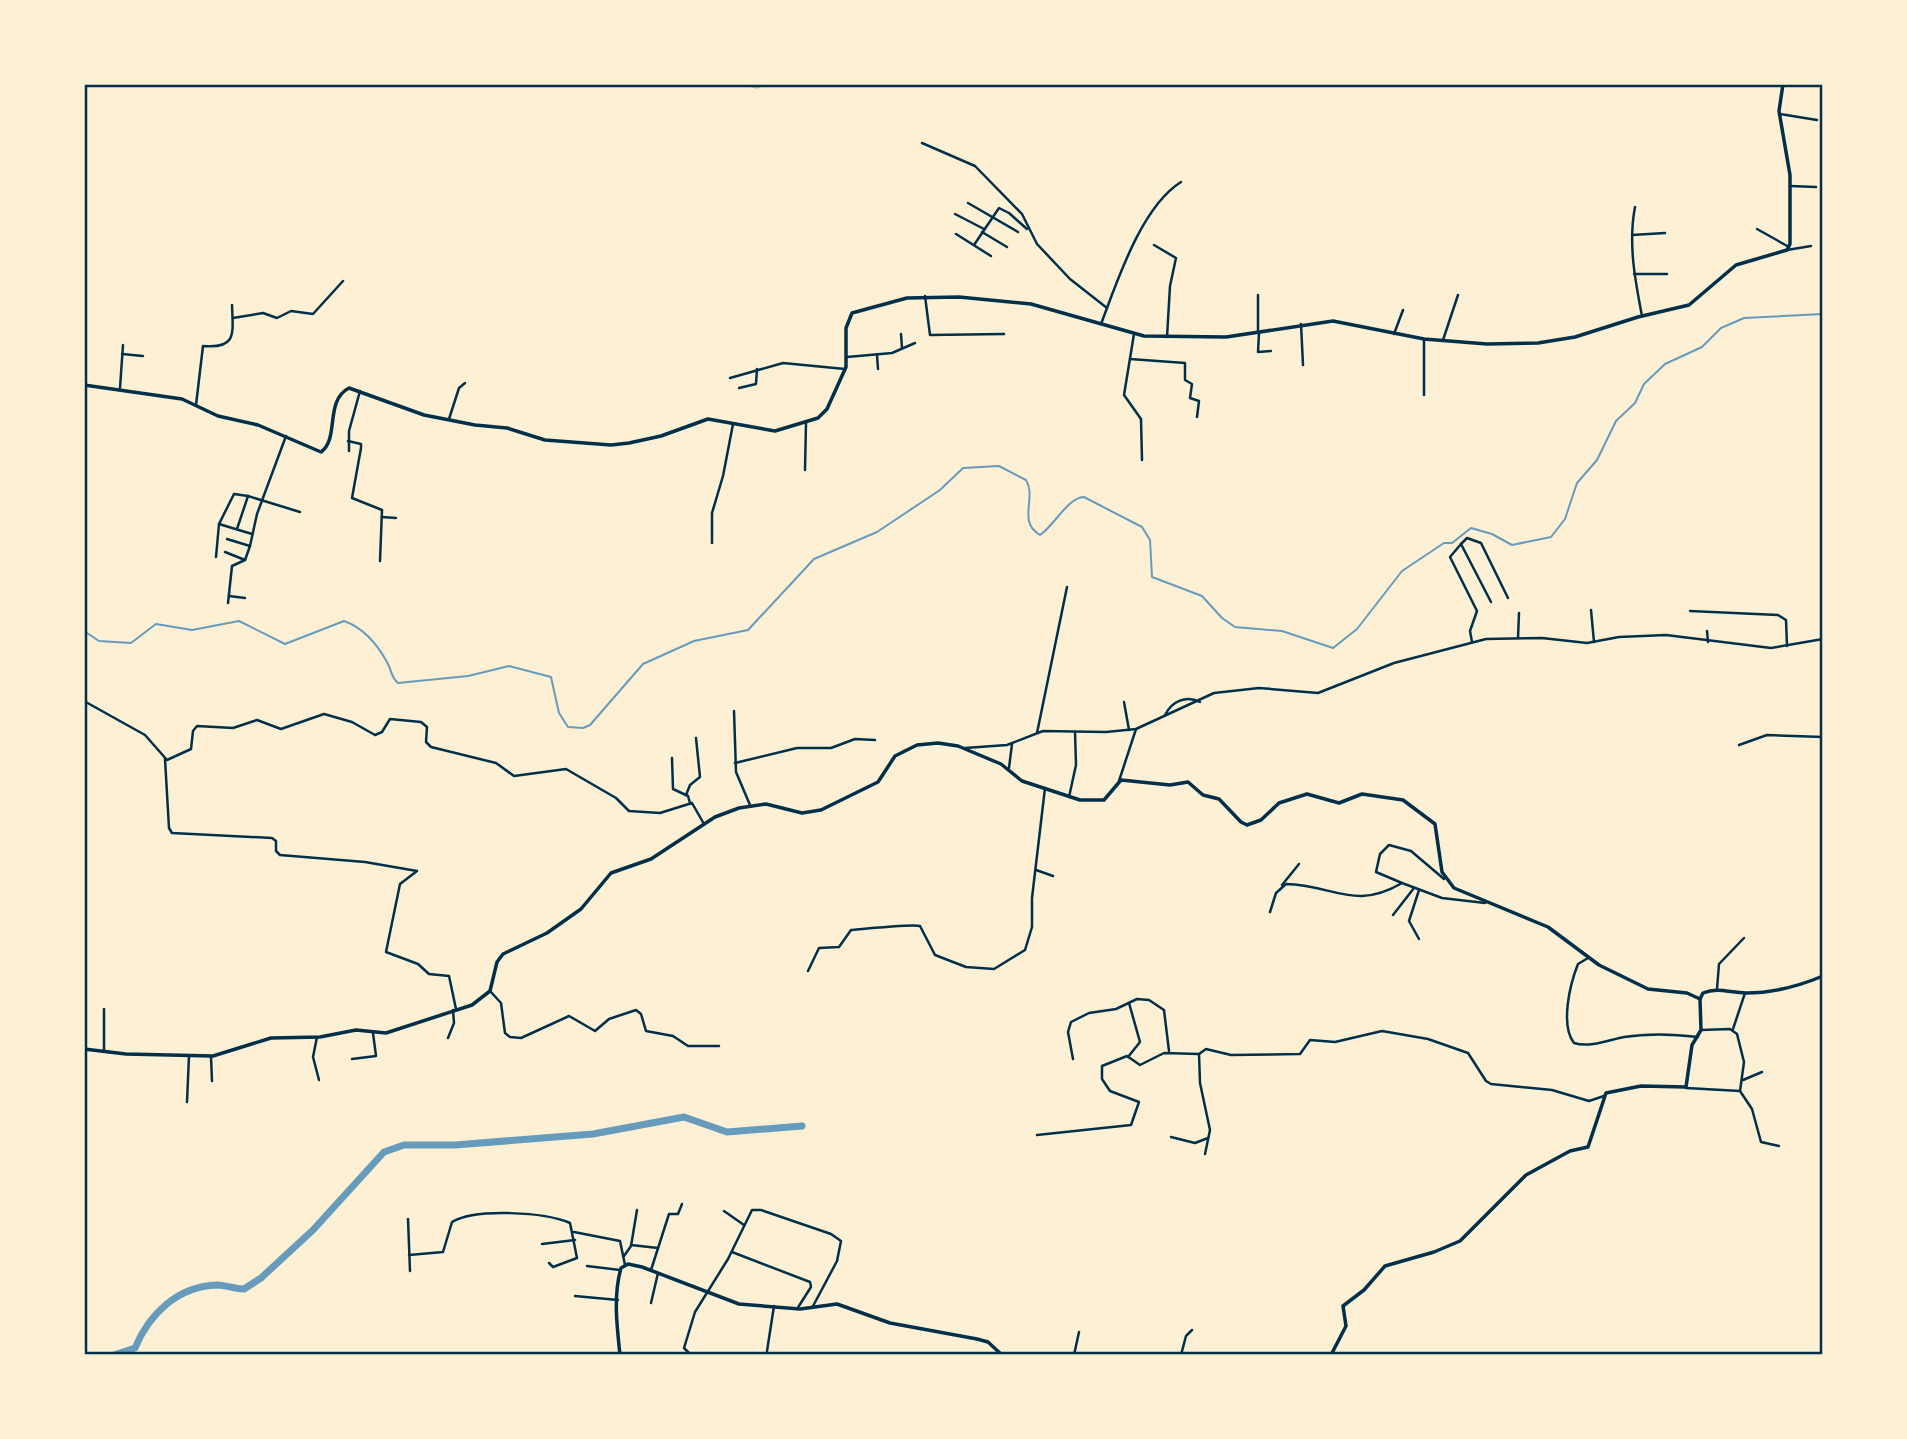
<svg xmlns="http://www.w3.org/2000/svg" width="1907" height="1439" viewBox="0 0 1907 1439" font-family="Signika,sans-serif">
<rect width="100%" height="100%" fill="#fdf0d5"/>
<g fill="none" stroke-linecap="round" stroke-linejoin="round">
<!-- stream -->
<path stroke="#669bbc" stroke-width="2" d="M84 631 99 641 131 643 156 624 192 630 239 621 285 644 344 621C364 628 378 645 388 664 392 672 391 677 398 683L468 676 509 666 551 677 559 713 568 727 583 728 590 725 643 664 694 641 748 630 814 559 877 532 940 490 963 468 999 466 1026 480C1037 498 1017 522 1040 535 1055 525 1067 498 1084 497L1142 527 1150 540 1152 577 1202 596 1222 618 1235 627 1282 631 1333 648 1357 629 1402 571 1444 543H1452L1471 528 1492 534 1512 545 1551 537 1565 519 1577 483 1597 460 1616 421 1635 403 1644 384 1665 364 1702 347 1721 328 1744 318 1823 314"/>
<!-- river -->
<path stroke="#669bbc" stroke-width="7" d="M114 1355 135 1348C149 1314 178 1286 217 1285 226 1285 234 1289 244 1289L261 1278 313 1230 384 1152 404 1145H455L593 1134 684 1117 727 1132 802 1126"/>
</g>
<!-- building -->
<path fill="#bec0b2" d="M742 84H768L757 89Z"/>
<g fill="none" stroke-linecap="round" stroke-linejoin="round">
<!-- minor -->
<g stroke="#003049" stroke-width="2.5">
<path d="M1821 84 1822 88"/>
<path d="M1780 114 1817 120"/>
<path d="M922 143 975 166 1022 214 1037 244 1070 279 1107 308"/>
<path d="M1790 186 1816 187"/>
<path d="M968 203 1018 232"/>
<path d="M1635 207C1628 243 1635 280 1642 316"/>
<path d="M955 214 984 229"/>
<path d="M1757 229 1789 247"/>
<path d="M982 232 1007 247"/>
<path d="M956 234 991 256"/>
<path d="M1632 235 1665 233"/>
<path d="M974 245 999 208 1009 213 1027 229"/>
<path d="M1154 245 1176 258 1170 286 1167 337"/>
<path d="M1787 250 1811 246"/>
<path d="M1634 274H1667"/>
<path d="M925 296 930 335 1004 334"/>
<path d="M233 318 263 313 277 318 291 311 313 314 343 281"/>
<path d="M1101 324C1117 282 1141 207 1181 182"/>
<path d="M1301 324 1303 365"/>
<path d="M1258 333V295"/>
<path d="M1259 333 1258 352 1271 351"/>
<path d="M901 334 902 348"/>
<path d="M1134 334 1124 395 1141 419 1142 460"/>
<path d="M1394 334 1403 310"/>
<path d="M1424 339V395"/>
<path d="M1443 340 1458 295"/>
<path d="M122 354 143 356"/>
<path d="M877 355 878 369"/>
<path d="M847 357 892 353 915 343"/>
<path d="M1130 359 1185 363V380L1192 384 1190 398 1199 401 1197 417"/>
<path d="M730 378 783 363 845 369"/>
<path d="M120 388 123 345"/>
<path d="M739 388 756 384 757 369"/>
<path d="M196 405 203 346C237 349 233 334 232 305"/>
<path d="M449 419 459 388 465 383"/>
<path d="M348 441 361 444V448L352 498 382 510 380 561"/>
<path d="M349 451V431L360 391"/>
<path d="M805 470 806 423"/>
<path d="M382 517 396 518"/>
<path d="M219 524 234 494 248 496"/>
<path d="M237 529 248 496 300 512"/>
<path d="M227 539 250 546 257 514 286 436"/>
<path d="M712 543V513L723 476 733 424"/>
<path d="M1461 544 1467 538 1481 543 1508 598"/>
<path d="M225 552 245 560 250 546"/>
<path d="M216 557 219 524 252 534"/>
<path d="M229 596 245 598"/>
<path d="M228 603 232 566 245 560"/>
<path d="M1591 610 1594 642"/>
<path d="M1690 611 1778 615 1786 620 1787 646"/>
<path d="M1707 631 1708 642"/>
<path d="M1518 638 1519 613"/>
<path d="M1472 642 1470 631 1477 611 1450 557 1461 544 1491 602"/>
<path d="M84 701 145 735 167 760 191 749 193 731 197 726 233 728 257 720 281 729 324 714 352 722 375 735 382 732 390 719 421 722 427 727 426 742 431 747 496 763 514 776 566 769 616 798 629 811 660 813 692 803 704 824"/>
<path d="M1124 702 1129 730"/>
<path d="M734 711 736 772 750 805"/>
<path d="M1165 715C1172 701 1186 695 1200 702"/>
<path d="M1037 733 1067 587"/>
<path d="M1739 745 1767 735 1823 737"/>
<path d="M965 748 1007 745 1043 731 1106 732 1136 729 1214 693 1259 688 1318 693 1394 663 1486 639 1542 638 1587 643 1619 637 1666 635 1771 648 1823 639"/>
<path d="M672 758 673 789 688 796 690 803"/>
<path d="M165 759 169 828 172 833 272 838 276 841V851L280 855 365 862 417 871 400 884 386 952 418 964 429 974 449 976 456 1009"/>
<path d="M735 763 797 748H831L855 739 875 740"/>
<path d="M1009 768 1012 744"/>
<path d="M1119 781 1136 729"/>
<path d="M686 795 690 785 700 777 696 738"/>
<path d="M1069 797 1076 765 1075 732"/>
<path d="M1036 870 1053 876"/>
<path d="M1402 883 1376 872 1380 854 1389 845 1411 851 1444 879"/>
<path d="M1282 885 1299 864"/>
<path d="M1419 890 1409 921 1419 939"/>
<path d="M1270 912 1276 893 1286 884C1333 885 1355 911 1402 883L1442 898 1485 903"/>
<path d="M1393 915 1414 888"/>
<path d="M1588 958 1578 964C1570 984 1560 1025 1574 1043 1590 1048 1609 1040 1624 1037 1649 1033 1674 1034 1698 1037"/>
<path d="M808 971 819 948 839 947 851 930C862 929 914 924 920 926L935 955 966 967 994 969 1025 950 1032 927V898L1045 788"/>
<path d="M1717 989 1719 964 1744 938"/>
<path d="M490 991 501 1003 505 1033 510 1037 521 1038 569 1016 595 1031 609 1019 636 1010 641 1014 646 1031 673 1036 688 1046H719"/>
<path d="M1733 1029 1745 993"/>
<path d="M1701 1030 1730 1029 1737 1034 1744 1062 1740 1091"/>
<path d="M317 1037 313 1057 319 1080"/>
<path d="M448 1038 454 1023 453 1010"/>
<path d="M104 1051V1009"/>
<path d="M1199 1054 1200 1083 1210 1130 1205 1154"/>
<path d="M211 1057 212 1081"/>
<path d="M1128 1057 1140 1042 1129 1003"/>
<path d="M352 1059 376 1056 373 1033"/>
<path d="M1073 1059 1068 1032 1071 1022 1089 1013 1116 1009 1137 999 1149 1000 1164 1010 1169 1051"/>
<path d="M1743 1080 1762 1072"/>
<path d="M1686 1088 1740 1091 1752 1109 1761 1142 1779 1146"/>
<path d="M187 1102 189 1056"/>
<path d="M1037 1135 1131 1125 1139 1102 1110 1091 1102 1079V1066L1127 1056 1140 1065 1164 1053 1199 1054 1206 1049 1231 1055 1300 1054 1310 1040 1335 1042 1382 1031 1428 1039 1468 1053 1486 1081 1491 1084 1552 1090 1589 1101 1604 1096"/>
<path d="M1171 1137 1195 1143 1208 1138"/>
<path d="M724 1211 744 1225"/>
<path d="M408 1219 410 1271"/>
<path d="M574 1232 620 1241 625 1265"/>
<path d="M542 1244 575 1240"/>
<path d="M631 1245 658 1248"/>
<path d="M732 1252 810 1282 811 1287 797 1309"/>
<path d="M409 1255 443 1252 452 1222C475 1208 545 1212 570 1223L577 1258 553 1267 549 1263"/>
<path d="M624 1256 631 1246 637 1210"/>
<path d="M587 1266 620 1270"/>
<path d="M651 1270 669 1214H678L682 1204"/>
<path d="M575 1296 618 1300"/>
<path d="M651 1303 658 1273"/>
<path d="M767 1351 774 1306"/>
<path d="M691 1355 684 1348 695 1312 728 1259 752 1210H761L831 1234 841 1241 837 1261 812 1308"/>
<path d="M1074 1355 1079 1332"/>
<path d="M1181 1355 1186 1336 1192 1330"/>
</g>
<!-- tertiary -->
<g stroke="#003049" stroke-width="3.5">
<path d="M84 385 182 399 218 416 258 425 321 452C340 438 324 401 349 388L424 415 475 425 507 428 545 440 611 445 629 443 661 436 708 419 775 431 818 418 827 409 846 367V328L852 313 907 298 959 297 1031 304 1144 336 1226 337 1333 321 1424 339 1487 344 1538 343 1575 337 1638 317 1689 305 1736 265 1787 250 1790 244V175L1779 111 1783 84"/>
<path d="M1700 999 1703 993C1718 987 1730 993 1746 993 1772 993 1799 986 1823 976"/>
<path d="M84 1049 126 1054 213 1056 271 1038 320 1037 356 1030 386 1033 472 1005 490 991 497 962 503 954 547 933 581 909 611 873 651 859 715 817 739 808 766 804 802 813 821 810 878 782 895 756 917 745 938 743 958 746 1001 764 1022 781 1080 800H1104L1121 780 1170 785 1188 782 1203 795 1219 799 1241 822 1247 825 1261 820 1279 803 1307 794 1339 803 1362 794 1403 800 1435 824 1442 872 1454 888 1548 927 1599 965 1648 989 1687 993 1700 999"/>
<path d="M620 1355C617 1327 613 1296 621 1268L628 1264 642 1267 739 1304 800 1309 837 1304 890 1323 977 1339 988 1342 1002 1355"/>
<path d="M1331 1355 1346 1326 1343 1306 1364 1290 1385 1266 1434 1252 1460 1241 1526 1175 1570 1151 1588 1147 1606 1093 1641 1086 1686 1087 1692 1045 1701 1030 1700 999"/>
</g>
</g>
<!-- border -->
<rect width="1907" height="1439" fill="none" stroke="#fdf0d5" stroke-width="172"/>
<rect x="86" y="86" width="1735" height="1267" fill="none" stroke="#003049" stroke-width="2.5"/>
</svg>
